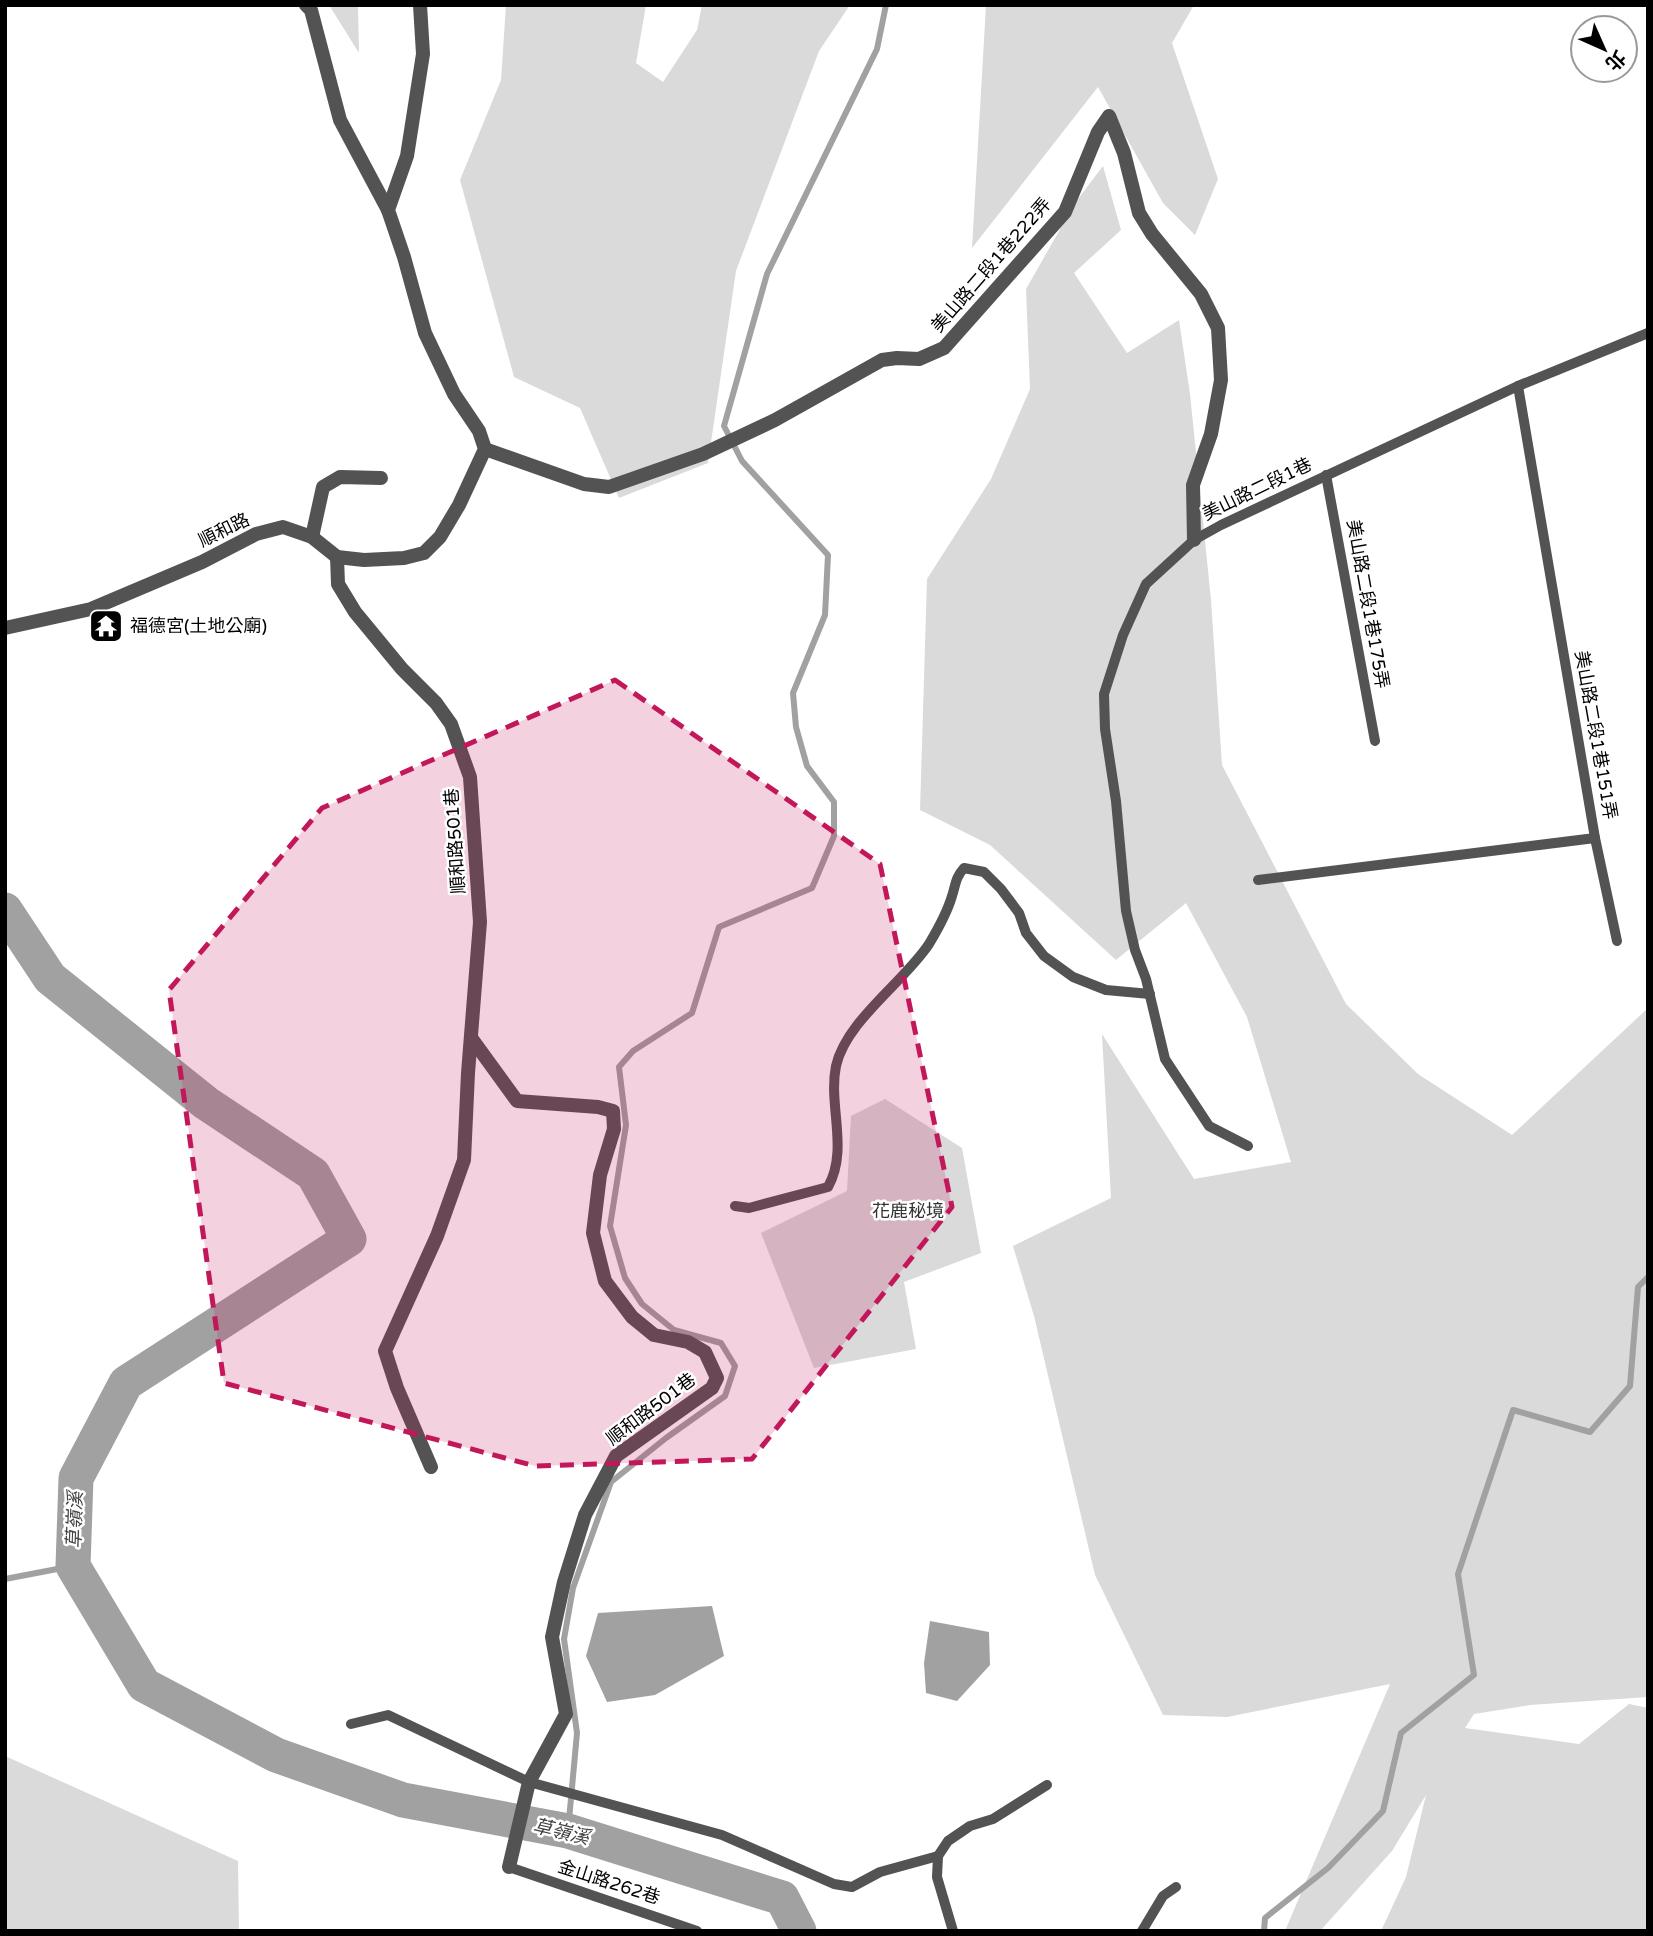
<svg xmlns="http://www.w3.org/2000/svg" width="1653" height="1936" viewBox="0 0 1653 1936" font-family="'Varela Round','Noto Sans TC',sans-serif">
<rect width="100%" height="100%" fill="#fff"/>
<!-- green -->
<g fill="#dadada">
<path d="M329 5H358L359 53Z"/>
<path d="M506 5H646L636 63 663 82 697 30 702 5H850L819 51 736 271 708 463 619 498 580 408 514 377 460 180 501 80Z"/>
<path d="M986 5H1194L1172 43 1218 179 1195 235 1163 203 1098 87 972 248Z"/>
<path d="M1103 166 1121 230 1074 273 1127 353 1179 320 1190 394 1211 600 1222 765 1346 1004 1418 1074 1512 1135 1648 1008V1697L1530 1705 1474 1714 1465 1728 1579 1744 1629 1704 1648 1708V1931H1381L1406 1877 1426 1795 1392 1851 1320 1931H1285L1390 1684 1227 1717 1163 1715 1095 1575 1034 1316 1013 1246 1111 1198 1102 1034 1194 1179 1291 1162 1247 1017 1186 903 1116 960 990 845 920 810 927 579 991 479 1030 389 1026 289 1075 203Z"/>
<path d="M885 1099 962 1148 981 1253 904 1282 916 1349 814 1368 761 1233 847 1191 851 1116Z"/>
<path d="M5 1756 238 1861 239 1931H5Z"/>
</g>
<!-- water -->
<g fill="#a1a1a1">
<path d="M712 1606 724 1656 655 1695 607 1702 586 1656 598 1613Z"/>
<path d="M930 1621 989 1632 990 1665 957 1701 926 1693 924 1663Z"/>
</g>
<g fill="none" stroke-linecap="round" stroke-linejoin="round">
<!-- stream -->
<g stroke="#a1a1a1" stroke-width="6">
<path d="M5 1579 73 1566"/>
<path d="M568 1831 577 1733 564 1639 573 1588 611 1482 666 1438 725 1396 735 1366 721 1343 674 1330 642 1304 625 1278 610 1226 626 1125 619 1067 633 1051 692 1013 719 927 812 888 834 836V802L807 766 796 727 793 693 825 615 828 555 742 461 724 426 767 274 877 49 886 5"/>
<path d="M1264 1931 1265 1918 1328 1868 1383 1811 1401 1733 1474 1675 1458 1574 1513 1410 1590 1432 1630 1386 1638 1287 1648 1277"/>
</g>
<!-- river -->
<path stroke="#a1a1a1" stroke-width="35" d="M5 910 50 978 206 1103 313 1174 349 1239 126 1383 76 1478 73 1566 144 1685 276 1755 403 1800 568 1831 782 1898 799 1931"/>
<!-- service -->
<g stroke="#535353" stroke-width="10">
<path d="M1326 475 1375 741"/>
<path d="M1595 838 1617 941"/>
<path d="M1258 880 1595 838 1518 386"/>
<path d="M1248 1146 1209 1126 1165 1059 1146 979 1135 950 1126 911 1116 801 1105 729 1104 694 1123 635 1146 584 1194 540 1221 525 1518 386 1648 333"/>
<path d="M735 1206 749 1208 828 1187C849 1149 828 1106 836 1066 846 1021 904 982 929 944 938 929 947 913 952 896 956 884 955 878 964 868L984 872 1001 889 1019 913 1026 933 1044 956 1073 977 1106 990 1150 994"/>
<path d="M351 1724 388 1715 529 1782 722 1835 834 1884 852 1887 880 1872 938 1856"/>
<path d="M509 1867 697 1931"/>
<path d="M953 1931 937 1877 938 1856 948 1841 970 1826 993 1819 1047 1785"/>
<path d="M1142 1931 1163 1896 1176 1887"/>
</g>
<!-- minor -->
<g stroke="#535353" stroke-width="14">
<path d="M306 5 311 10 340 120 388 210"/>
<path d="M485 449 584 484 609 487 703 454 775 420 882 360 897 358 919 359 944 348 1065 212 1098 132 1109 116 1124 153 1139 213 1152 234 1201 294 1218 328 1221 380 1211 434 1193 485 1194 540"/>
<path d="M312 537 323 487 340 477 381 478"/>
<path d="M337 557 338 584 355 612 402 669 436 703 451 724 470 777 480 922 468 1073 464 1160 437 1236 385 1351 397 1388 431 1467"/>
<path d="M5 628 91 609 202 562 256 534 283 527 312 537 337 557 364 560 404 558 424 553 440 537 459 505 485 449 479 431 454 394 425 333 404 257 388 210 407 156 423 54 420 5"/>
<path d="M472 1039 517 1101 598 1107 613 1111 614 1129 600 1175 593 1233 605 1281 632 1317 654 1335 688 1342 705 1352 717 1378 712 1388 616 1456 585 1515 564 1582 552 1637 566 1714 529 1782 509 1867"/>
</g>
</g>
<!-- marked area -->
<path fill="#c2185b" fill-opacity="0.2" stroke="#c2185b" stroke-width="5" stroke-dasharray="14 9" stroke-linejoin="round" d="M615 680 880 864 952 1207 752 1459 535 1466 224 1383 169 990 322 808Z"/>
<!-- icons -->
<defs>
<g id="temple-square" transform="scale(1.75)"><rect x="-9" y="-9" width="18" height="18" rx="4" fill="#000" stroke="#fff"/><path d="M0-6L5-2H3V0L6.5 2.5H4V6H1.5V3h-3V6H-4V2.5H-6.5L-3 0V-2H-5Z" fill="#fff"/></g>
</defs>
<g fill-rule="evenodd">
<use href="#temple-square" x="106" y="626"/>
</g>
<g text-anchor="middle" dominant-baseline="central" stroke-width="5" stroke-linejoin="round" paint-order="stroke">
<!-- street labels -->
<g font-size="18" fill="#000" stroke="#fff">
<text transform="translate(991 265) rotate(-49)">美山路二段1巷222弄</text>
<text transform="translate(1257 489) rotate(-26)">美山路二段1巷</text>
<text transform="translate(224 530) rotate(-26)">順和路</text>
<text transform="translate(1368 604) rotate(80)">美山路二段1巷175弄</text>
<text transform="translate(1596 735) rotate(80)">美山路二段1巷151弄</text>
<text transform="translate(455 841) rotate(-94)">順和路501巷</text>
<text transform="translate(651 1409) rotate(-37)">順和路501巷</text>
<text transform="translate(609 1882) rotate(18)">金山路262巷</text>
</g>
<!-- poi labels -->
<g font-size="18" fill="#000" stroke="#fff" text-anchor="start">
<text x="130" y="626">福德宮(土地公廟)</text>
</g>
<!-- park labels -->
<g font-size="18" fill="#313131" stroke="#fff">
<text x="908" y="1211">花鹿秘境</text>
</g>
<!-- water labels -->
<g font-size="19" font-style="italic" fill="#424242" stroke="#fff">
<text transform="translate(75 1520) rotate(-88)">草嶺溪</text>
<text transform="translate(561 1832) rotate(13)">草嶺溪</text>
</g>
</g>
<!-- border -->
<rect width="1653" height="1936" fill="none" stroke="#000000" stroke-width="14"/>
<!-- north arrow -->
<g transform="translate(1604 49) rotate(135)"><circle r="33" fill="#ffffff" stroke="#999999" stroke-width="2"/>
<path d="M0-5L12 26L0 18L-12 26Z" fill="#000000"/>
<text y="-10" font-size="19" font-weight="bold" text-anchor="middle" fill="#000000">北</text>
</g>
</svg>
